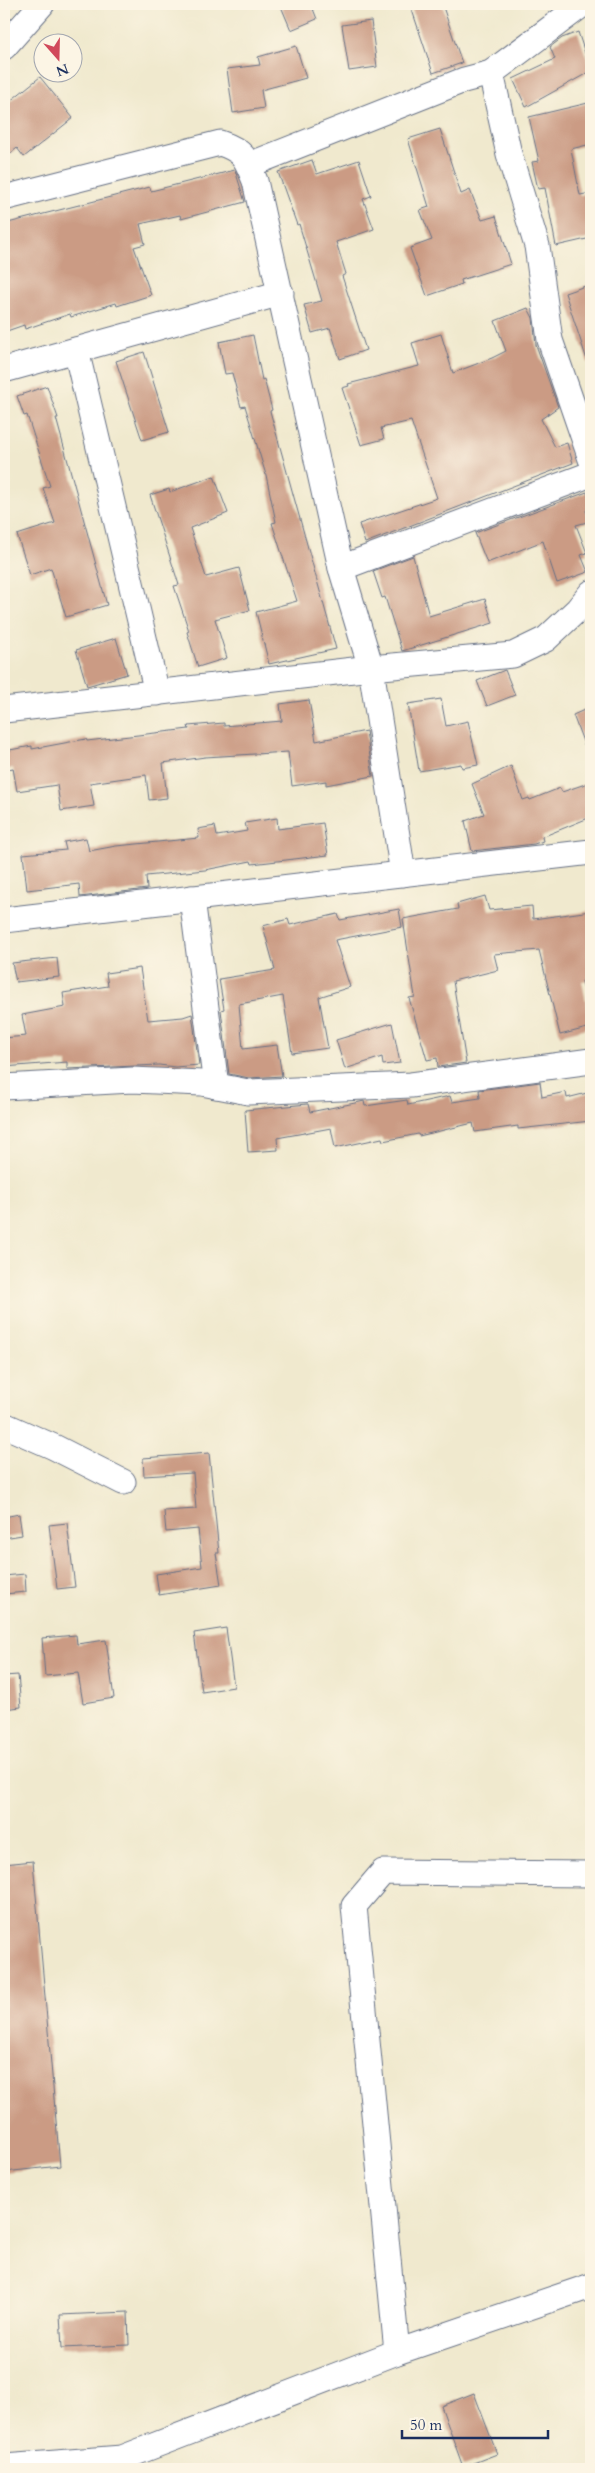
<svg xmlns="http://www.w3.org/2000/svg" width="595" height="2473" viewBox="0 0 595 2473" font-family="Cardo,serif">
<style>
.building{fill:#cb9b84}
.lines{fill:none;stroke-linecap:round;stroke-linejoin:round}
.minor-casing{stroke:#667085;stroke-width:27}
.minor{stroke:#fff;stroke-width:25}
</style>
<rect width="100%" height="100%" fill="#fcf5e5"/>
<filter id="ink" filterUnits="userSpaceOnUse"><feTurbulence type="fractalNoise" baseFrequency=".02" numOctaves="2"/><feDisplacementMap in="SourceGraphic" scale="10" xChannelSelector="R" yChannelSelector="G"/><feConvolveMatrix kernelMatrix="1 2 1 2 8 2 1 2 1" color-interpolation-filters="sRGB"/></filter>
<filter id="wash" filterUnits="userSpaceOnUse"><feTurbulence type="fractalNoise" baseFrequency=".0096" numOctaves="4" result="noise"/><feDisplacementMap in="SourceGraphic" scale="20" xChannelSelector="R" yChannelSelector="G"/><feGaussianBlur stdDeviation="1.12" result="paint"/><feColorMatrix in="noise" values="0 0 0 0 0 0 0 0 0 0 0 0 0 0 0 0 0 1.4 0 .05"/><feComposite in="paint" operator="in"/></filter>
<g filter="url(#wash)">
<rect width="100%" height="100%" fill="#f0e9ce"/>
<g id="blocks">
<g class="building">
<polygon points="280,4 311,4 317,19 291,30"/>
<polygon points="410,4 442,4 462,63 433,73"/>
<polygon points="371,21 377,67 349,71 342,25"/>
<polygon points="578,32 591,71 526,107 513,79 555,59 550,47 562,38"/>
<polygon points="296,46 306,78 261,90 264,108 233,113 227,69 260,65 258,57"/>
<polygon points="40,77 73,118 24,157 17,148 4,159 4,106"/>
<polygon points="588,103 591,118 591,144 571,149 580,195 591,193 591,238 556,246 545,188 538,189 532,162 539,161 529,117"/>
<polygon points="440,129 461,194 470,190 482,220 496,216 511,264 461,280 462,284 427,296 410,248 432,240 420,210 429,207 408,139"/>
<polygon points="312,160 317,174 359,160 371,196 363,199 374,229 336,242 346,274 342,276 366,350 340,359 330,328 312,333 304,305 322,301 299,224 297,225 278,172"/>
<polygon points="235,170 245,202 181,219 180,215 140,224 145,244 134,247 151,295 117,306 116,303 71,317 70,314 25,329 24,325 4,332 4,224 150,187 151,191"/>
<polygon points="591,284 591,363 588,363 565,293"/>
<polygon points="528,308 533,318 536,345 558,407 541,419 555,447 567,443 573,463 365,543 359,524 437,498 411,421 381,428 384,439 361,445 342,388 349,386 348,384 419,366 412,343 441,334 453,373 492,358 506,351 495,321"/>
<polygon points="253,335 262,380 264,379 272,410 270,411 336,649 269,664 256,612 297,601 272,523 276,522 266,475 245,406 241,407 232,373 225,374 219,342"/>
<polygon points="144,352 169,432 142,440 116,361"/>
<polygon points="47,386 58,418 56,418 107,605 66,617 51,568 30,575 17,535 55,523 43,488 50,486 27,415 24,416 17,396"/>
<polygon points="214,476 228,513 190,528 206,577 239,568 250,610 215,619 227,658 198,667 187,632 189,631 174,586 179,585 150,495 169,489 170,492"/>
<polygon points="587,492 591,503 586,511 591,521 576,525 587,553 581,555 588,572 557,583 543,541 487,563 475,533"/>
<polygon points="413,556 429,616 485,599 493,623 402,651 385,597 382,598 373,571"/>
<polygon points="116,638 127,674 87,686 76,650"/>
<polygon points="505,670 515,695 487,706 477,681"/>
<polygon points="441,699 446,726 468,721 478,765 462,768 461,764 419,771 408,704"/>
<polygon points="309,700 316,741 366,731 373,776 326,785 326,781 292,786 288,752 205,757 163,763 167,798 149,800 146,775 90,783 94,806 61,811 57,785 17,791 13,768 4,770 4,751 32,746 32,749 86,739 87,741 189,729 188,726 224,723 224,726 282,721 280,704"/>
<polygon points="591,707 591,760 590,760 573,715"/>
<polygon points="511,766 523,800 529,798 530,800 560,788 562,792 591,782 591,817 542,837 543,841 534,844 472,851 465,821 484,814 472,784"/>
<polygon points="277,818 278,829 323,823 328,855 252,864 251,861 205,870 146,876 147,889 80,897 79,884 27,890 23,854 66,850 64,842 86,838 89,851 116,846 199,838 198,829 215,826 217,836 247,831 245,823"/>
<polygon points="485,896 489,910 532,906 533,919 591,911 591,980 582,981 591,1027 560,1035 539,950 494,954 498,970 453,981 466,1063 438,1067 437,1058 427,1060 409,998 415,997 403,919 458,909 457,904"/>
<polygon points="399,909 402,927 335,940 350,987 319,997 328,1048 292,1053 283,996 239,1004 243,1049 277,1045 282,1076 249,1078 229,1074 221,1010 224,1009 219,979 275,970 263,926 288,919 290,925 338,914 340,920"/>
<polygon points="57,958 59,977 16,982 12,963"/>
<polygon points="140,968 148,1020 183,1017 192,1014 199,1065 175,1067 159,1065 67,1069 67,1062 4,1067 4,1038 26,1036 22,1015 65,1007 63,993 108,986 106,973"/>
<polygon points="392,1023 400,1063 383,1065 382,1057 345,1069 336,1040"/>
<polygon points="540,1082 542,1097 566,1092 567,1098 591,1092 591,1121 518,1129 518,1126 475,1132 473,1123 419,1136 418,1134 383,1141 382,1138 335,1148 331,1128 277,1138 278,1150 248,1152 245,1110 308,1104 310,1112 360,1102 364,1101 365,1106 407,1100 408,1105 450,1096 452,1102 480,1098 479,1090"/>
<polygon points="209,1453 219,1553 216,1553 221,1585 159,1595 156,1574 202,1567 198,1529 166,1532 164,1511 196,1509 193,1473 144,1476 143,1458"/>
<polygon points="19,1514 22,1535 4,1538 4,1517"/>
<polygon points="67,1523 75,1587 57,1589 49,1525"/>
<polygon points="25,1574 26,1592 4,1594 4,1576"/>
<polygon points="226,1628 234,1687 202,1692 194,1633"/>
<polygon points="76,1635 77,1644 106,1640 114,1698 83,1703 78,1673 45,1676 42,1638"/>
<polygon points="18,1675 21,1707 4,1709 4,1676"/>
<polygon points="33,1861 60,2166 4,2172 4,1864"/>
<polygon points="128,2312 129,2345 62,2348 60,2315"/>
<polygon points="474,2393 497,2454 463,2467 441,2406"/>
</g>
</g>
</g>
<g filter="url(#ink)">
<use href="#blocks" fill-opacity="0" stroke="#667085" stroke-width="1"/>
<g class="lines">
<g class="minor-casing">
<g id="minor">
<polyline points="4,47 42,4"/>
<polyline points="491,73 509,154 537,246 550,340 591,459"/>
<polyline points="249,165 464,80 491,73 583,4"/>
<path d="M4,198L220,143C244,151 246,158 255,181L341,568L371,668L403,874"/>
<polyline points="76,350 157,693"/>
<polyline points="4,370 281,293"/>
<polyline points="341,568 591,474"/>
<polyline points="4,710 371,668 513,655 546,639 578,609 591,593"/>
<polyline points="192,898 216,1086"/>
<polyline points="4,920 591,852"/>
<polyline points="4,1087 132,1080 202,1083 248,1092 411,1085 591,1061"/>
<polyline points="4,1425 54,1447 123,1482"/>
<polyline points="397,2352 354,1906 383,1872 591,1874"/>
<polyline points="4,2467 122,2458 397,2352 591,2286"/>
</g>
</g>
<use href="#minor" class="minor"/>
</g>
</g>
<rect width="595" height="2473" fill="none" stroke="#fcf5e5" stroke-width="20"/>
<g transform="translate(58 58) rotate(160)"><circle r="24" fill="#fcf5e5" stroke="#a2a6af"/>
<path d="M0-4L9 19L0 12L-9 19Z" fill="#d1495b"/>
<text y="-8" font-size="14" font-weight="bold" text-anchor="middle" fill="#1b2f5e">N</text>
</g>
<path d="M402 2430v8h146v-8" fill="none" stroke="#1b2f5e" stroke-width="2.5"/>
<text x="410" y="2430" font-size="15" fill="#1b2f5e" stroke="#fcf5e5" stroke-width="4" paint-order="stroke">50 m</text>
</svg>
